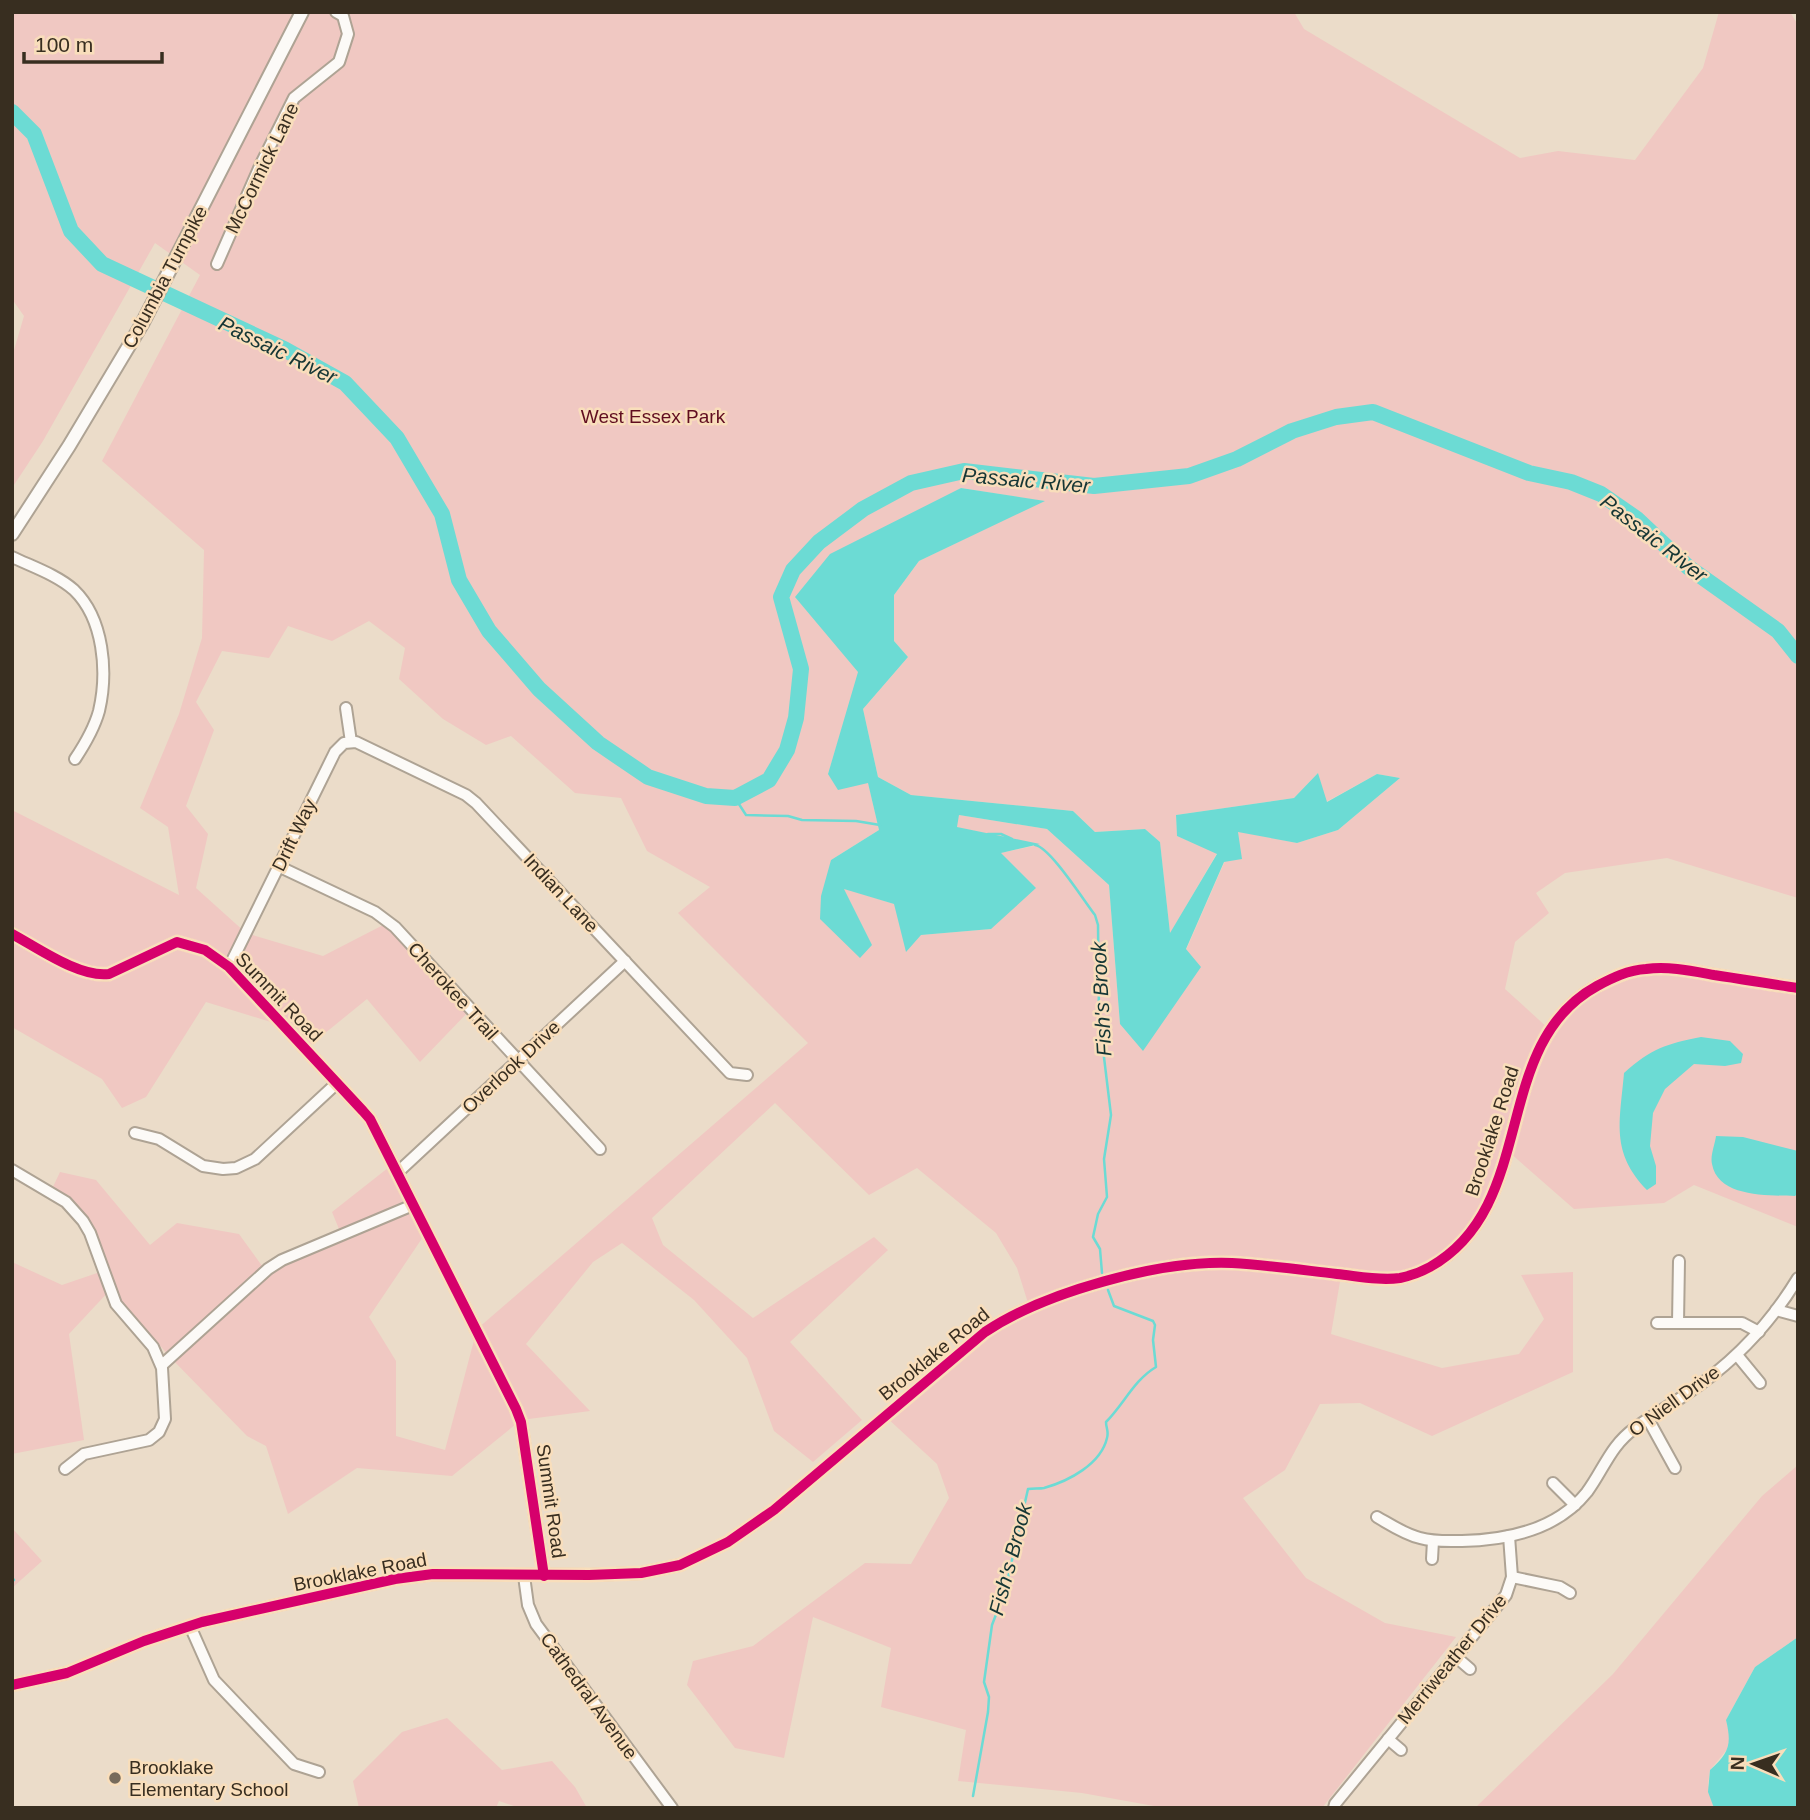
<svg xmlns="http://www.w3.org/2000/svg" width="1810" height="1820" viewBox="0 0 1810 1820" font-family="Helvetica,sans-serif">
<style>
.green{fill:#f0c8c2;fill-rule:evenodd}
.water{fill:#6cdbd4}
.lines{fill:none;stroke-linecap:round;stroke-linejoin:round}
.stream{stroke:#6cdbd4;stroke-width:2.5}
.river{stroke:#6cdbd4;stroke-width:16}
.minor-casing{stroke:#aea394;stroke-width:14}
.major-casing{stroke:#aea394;stroke-width:16}
.minor{stroke:#fcfaf7;stroke-width:10}
.major{stroke:#fcfaf7;stroke-width:12}
.cycleway-casing{stroke:#f9debb;stroke-width:15}
.cycleway{stroke:#d6006c;stroke-width:10}
.poi-dot{fill:#776b5b;stroke:#f9debb;stroke-width:2.5}
.labels{text-anchor:middle;dominant-baseline:central;stroke-width:5;stroke-linejoin:round;paint-order:stroke}
.street-label{font-size:19px;fill:#382e20;stroke:#f9debb}
.park-label{font-size:19px;fill:#600d20;stroke:#f9debb}
.poi-label{font-size:19px;fill:#382e20;stroke:#f9debb;text-anchor:start}
.water-label{font-size:21px;font-style:italic;fill:#153635;stroke:#f9debb}
</style>
<rect width="100%" height="100%" fill="#ebdcc9"/>
<g class="green">
<path d="M12,12H1294L1304,29L1520,158L1558,151L1635,160L1703,68L1719,12H1790L1798,25V898L1667,858L1565,873L1536,893L1549,913L1515,942L1505,989L1549,1029L1605,980L1666,968L1798,995V1227L1694,1185L1664,1203L1574,1209L1509,1152L1479,1220L1436,1261L1405,1275L1342,1270L1331,1334L1442,1368L1519,1354L1544,1319L1521,1275L1573,1272V1372L1432,1436L1360,1403L1320,1404L1285,1470L1243,1498L1306,1578L1385,1623L1456,1637L1322,1808H1165L1082,1793L958,1781L966,1730L881,1707L891,1648L813,1617L784,1758L735,1748L687,1685L693,1661L753,1646L865,1563L911,1564L949,1498L937,1464L886,1417L985,1332L1029,1306L1017,1268L996,1233L917,1168L869,1195L775,1103L652,1218L663,1245L753,1318L874,1237L888,1250L790,1342L862,1420L813,1462L774,1431L747,1358L694,1300L622,1243L593,1262L526,1344L590,1411L521,1420L452,1476L357,1468L288,1514L266,1446L247,1436L169,1356L111,1289L69,1334L84,1440L12,1454V1262L62,1285L103,1271L82,1217L51,1191L60,1172L96,1180L150,1245L177,1223L239,1234L265,1270L341,1234L332,1212L393,1164L427,1231L369,1317L396,1361V1436L445,1450L477,1329L808,1043L678,913L710,887L647,851L621,798L575,793L511,736L486,745L443,719L399,679L405,648L369,621L332,641L288,626L269,658L222,651L196,702L214,730L186,806L208,834L196,888L246,933L323,956L389,922L470,1010L420,1062L367,999L308,1047L290,1028L206,1002L146,1097L122,1108L102,1079L12,1027V810L179,895L168,827L140,808L179,714L202,638L204,550L102,461L200,275L155,243L43,441L12,488V357L24,316L12,299ZM961,488L1043,501L919,561L894,595V641L908,657L863,709L878,777L911,795L1073,811L1095,832L1145,829L1160,842L1170,934L1217,853L1177,836L1176,815L1294,798L1318,773L1326,802L1377,774L1400,778L1338,830L1297,843L1238,831L1186,950L1120,1024L1109,885L1047,829L959,815L956,827L1038,845L1000,853L991,929L921,935L894,904L843,888L831,860L879,830L868,782L828,774L859,672L799,601Z"/>
<polygon points="1798,1465 1798,1637 1755,1667 1726,1720 1730,1738 1729,1747 1710,1770 1708,1784 1714,1808 1475,1808 1613,1674 1762,1496"/>
<polygon points="12,1528 42,1561 12,1588"/>
<polygon points="447,1718 502,1770 552,1761 575,1787 587,1808 520,1808 499,1801 496,1808 359,1808 353,1781 402,1732"/>
</g>
<g class="water">
<polygon points="961,488 1045,501 919,561 894,595 894,641 908,657 863,709 878,777 911,795 1073,811 1095,832 1145,829 1160,842 1170,933 1217,854 1177,836 1176,815 1294,798 1318,773 1327,802 1377,774 1400,778 1338,830 1297,843 1238,832 1242,859 1224,862 1186,949 1201,967 1143,1051 1120,1024 1109,885 1047,829 959,815 957,827 1040,844 1001,853 1036,888 991,929 921,935 906,952 894,904 844,889 872,945 860,958 820,919 821,896 831,860 879,830 868,783 838,790 828,774 858,672 795,597 830,554"/>
<path d="M1701,1037L1730,1041L1743,1054L1741,1063L1725,1066L1694,1064L1665,1089L1653,1113L1650,1146L1656,1166V1184L1647,1190C1610,1152 1620,1121 1624,1073C1652,1048 1666,1044 1701,1037Z"/>
<path d="M1716,1136L1743,1137L1798,1151V1193L1795,1196C1769,1195 1718,1198 1712,1164C1710,1156 1715,1144 1716,1136Z"/>
<path d="M1798,1637V1808H1714L1708,1792L1710,1770C1729,1753 1732,1745 1726,1720L1755,1667Z"/>
</g>
<g class="lines">
<g class="stream">
<polyline points="735,798 746,815 788,816 802,820 856,821 880,825"/>
<polyline points="988,834 1001,834 1012,839"/>
<path d="M1035,845C1050,847 1084,901 1095,915L1098,925L1099,1016L1111,1115L1104,1159L1107,1197L1098,1214L1093,1237L1100,1249L1102,1273"/>
<polyline points="12,1578 14,1580"/>
<path d="M973,1796L988,1712L989,1697L984,1682L992,1625L1005,1591L1028,1489C1033,1488 1039,1489 1044,1488C1069,1481 1101,1464 1107,1438C1109,1431 1106,1428 1106,1422C1124,1404 1134,1380 1156,1367L1153,1340L1155,1325L1153,1321L1114,1306L1108,1290"/>
</g>
<polyline class="river" points="12,112 34,134 71,231 102,264 284,349 345,383 397,438 442,514 459,580 489,631 539,689 598,743 648,777 706,796 735,798 769,780 787,750 796,718 801,669 781,597 793,570 819,542 863,509 911,483 964,471 1094,486 1189,476 1237,459 1292,431 1336,417 1373,412 1529,473 1571,482 1601,494 1637,519 1688,567 1778,631 1798,656"/>
<g class="minor-casing">
<g id="minor">
<polyline points="217,264 260,166 294,98 339,62 348,34 343,16 336,12"/>
<path d="M12,557C33,567 57,575 74,590C104,619 108,672 99,711C94,729 85,744 75,759"/>
<polyline points="346,708 351,742"/>
<polyline points="280,867 375,912 395,927 600,1149"/>
<path d="M12,934C38,948 80,978 109,974L177,942L205,950L229,967L363,1111L370,1119L516,1409L521,1422L544,1576"/>
<polyline points="229,967 335,752 344,743 356,742 466,795 476,803 730,1073 747,1075"/>
<polyline points="135,1133 159,1139 203,1166 223,1169 236,1168 255,1159 337,1083"/>
<polyline points="12,1170 66,1202 83,1221 90,1233 116,1304 153,1347 162,1368 165,1419 159,1432 149,1440 84,1454 65,1469"/>
<polyline points="397,1173 625,961"/>
<polyline points="1776,1310 1798,1316"/>
<polyline points="1657,1323 1742,1323 1759,1332"/>
<polyline points="1678,1323 1679,1261"/>
<polyline points="1737,1355 1760,1383"/>
<polyline points="162,1365 268,1269 282,1260 413,1205"/>
<polyline points="1648,1419 1675,1468"/>
<polyline points="1553,1483 1575,1505"/>
<path d="M1377,1517C1391,1525 1404,1534 1420,1538C1434,1542 1448,1541 1462,1541C1508,1540 1557,1530 1587,1492C1604,1469 1610,1446 1635,1428C1652,1415 1671,1405 1688,1393C1733,1363 1770,1324 1798,1278"/>
<polyline points="1432,1559 1433,1541"/>
<polyline points="524,1576 528,1605 536,1624 672,1808"/>
<polyline points="1512,1577 1560,1587 1570,1593"/>
<polyline points="190,1626 214,1680 294,1764 319,1772"/>
<polyline points="1456,1657 1470,1669"/>
<path d="M12,1685L67,1673L144,1641L202,1622L395,1579L433,1574L589,1575L641,1573L680,1565L728,1542L774,1510L985,1332C1045,1292 1160,1260 1232,1263C1267,1265 1302,1270 1337,1274C1357,1276 1379,1281 1400,1278C1410,1276 1421,1272 1430,1267C1540,1205 1489,1045 1597,986C1612,978 1628,970 1646,969C1669,966 1692,971 1714,975C1742,979 1770,984 1798,988"/>
<polyline points="1388,1739 1401,1750"/>
<polyline points="1334,1808 1335,1804 1506,1595 1512,1577 1509,1536"/>
</g>
</g>
<g class="major-casing">
<polyline id="major" points="12,534 69,446 142,324 302,12"/>
</g>
<use href="#minor" class="minor"/>
<use href="#major" class="major"/>
<g class="cycleway-casing">
<g id="cycleway">
<path d="M12,934C38,948 80,978 109,974L177,942L205,950L229,967L363,1111L370,1119L516,1409L521,1422L544,1576"/>
<path d="M12,1685L67,1673L144,1641L202,1622L395,1579L433,1574L589,1575L641,1573L680,1565L728,1542L774,1510L985,1332C1045,1292 1160,1260 1232,1263C1267,1265 1302,1270 1337,1274C1357,1276 1379,1281 1400,1278C1410,1276 1421,1272 1430,1267C1540,1205 1489,1045 1597,986C1612,978 1628,970 1646,969C1669,966 1692,971 1714,975C1742,979 1770,984 1798,988"/>
</g>
</g>
<use href="#cycleway" class="cycleway"/>
</g>
<circle class="poi-dot" cx="115" cy="1778" r="7"/>
<g class="labels">
<g class="street-label">
<text transform="translate(262 168) rotate(-64)">McCormick Lane</text>
<text transform="translate(165 277) rotate(-62)">Columbia Turnpike</text>
<text transform="translate(294 835) rotate(-64)">Drift Way</text>
<text transform="translate(561 893) rotate(47)">Indian Lane</text>
<text transform="translate(453 991) rotate(48)">Cherokee Trail</text>
<text transform="translate(279 997) rotate(46)">Summit Road</text>
<text transform="translate(511 1067) rotate(-43)">Overlook Drive</text>
<text transform="translate(1492 1131) rotate(-72)">Brooklake Road</text>
<text transform="translate(934 1354) rotate(-39)">Brooklake Road</text>
<text transform="translate(1674 1401) rotate(-36)">O Niell Drive</text>
<text transform="translate(551 1501) rotate(82)">Summit Road</text>
<text transform="translate(360 1572) rotate(-11)">Brooklake Road</text>
<text transform="translate(1452 1659) rotate(-51)">Merriweather Drive</text>
<text transform="translate(589 1696) rotate(54)">Cathedral Avenue</text>
</g>
<g class="park-label">
<text x="653" y="416">West Essex Park</text>
</g>
<g class="poi-label">
<text x="129" y="1767">Brooklake<tspan x="129" dy="22">Elementary School</tspan></text>
</g>
<g class="water-label">
<text transform="translate(278 350) rotate(26)">Passaic River</text>
<text transform="translate(1026 480) rotate(5)">Passaic River</text>
<text transform="translate(1654 538) rotate(38)">Passaic River</text>
<text transform="translate(1101 999) rotate(-93)">Fish's Brook</text>
<text transform="translate(1010 1559) rotate(-75)">Fish's Brook</text>
</g>
</g>
<rect width="1810" height="1820" fill="none" stroke="#382e20" stroke-width="28"/>
<g transform="translate(1754 1764) rotate(272)" stroke="#f9debb" stroke-width="5" paint-order="stroke">
<path d="M0-5L12 26L0 18L-12 26Z" fill="#382e20"/>
<text y="-10" font-size="19" font-weight="bold" text-anchor="middle" fill="#382e20">N</text>
</g>
<path d="M24 52v10h138v-10" fill="none" stroke="#382e20" stroke-width="3.5"/>
<text x="35" y="52" font-size="21" fill="#382e20" stroke="#f9debb" stroke-width="5" paint-order="stroke">100 m</text>
</svg>
